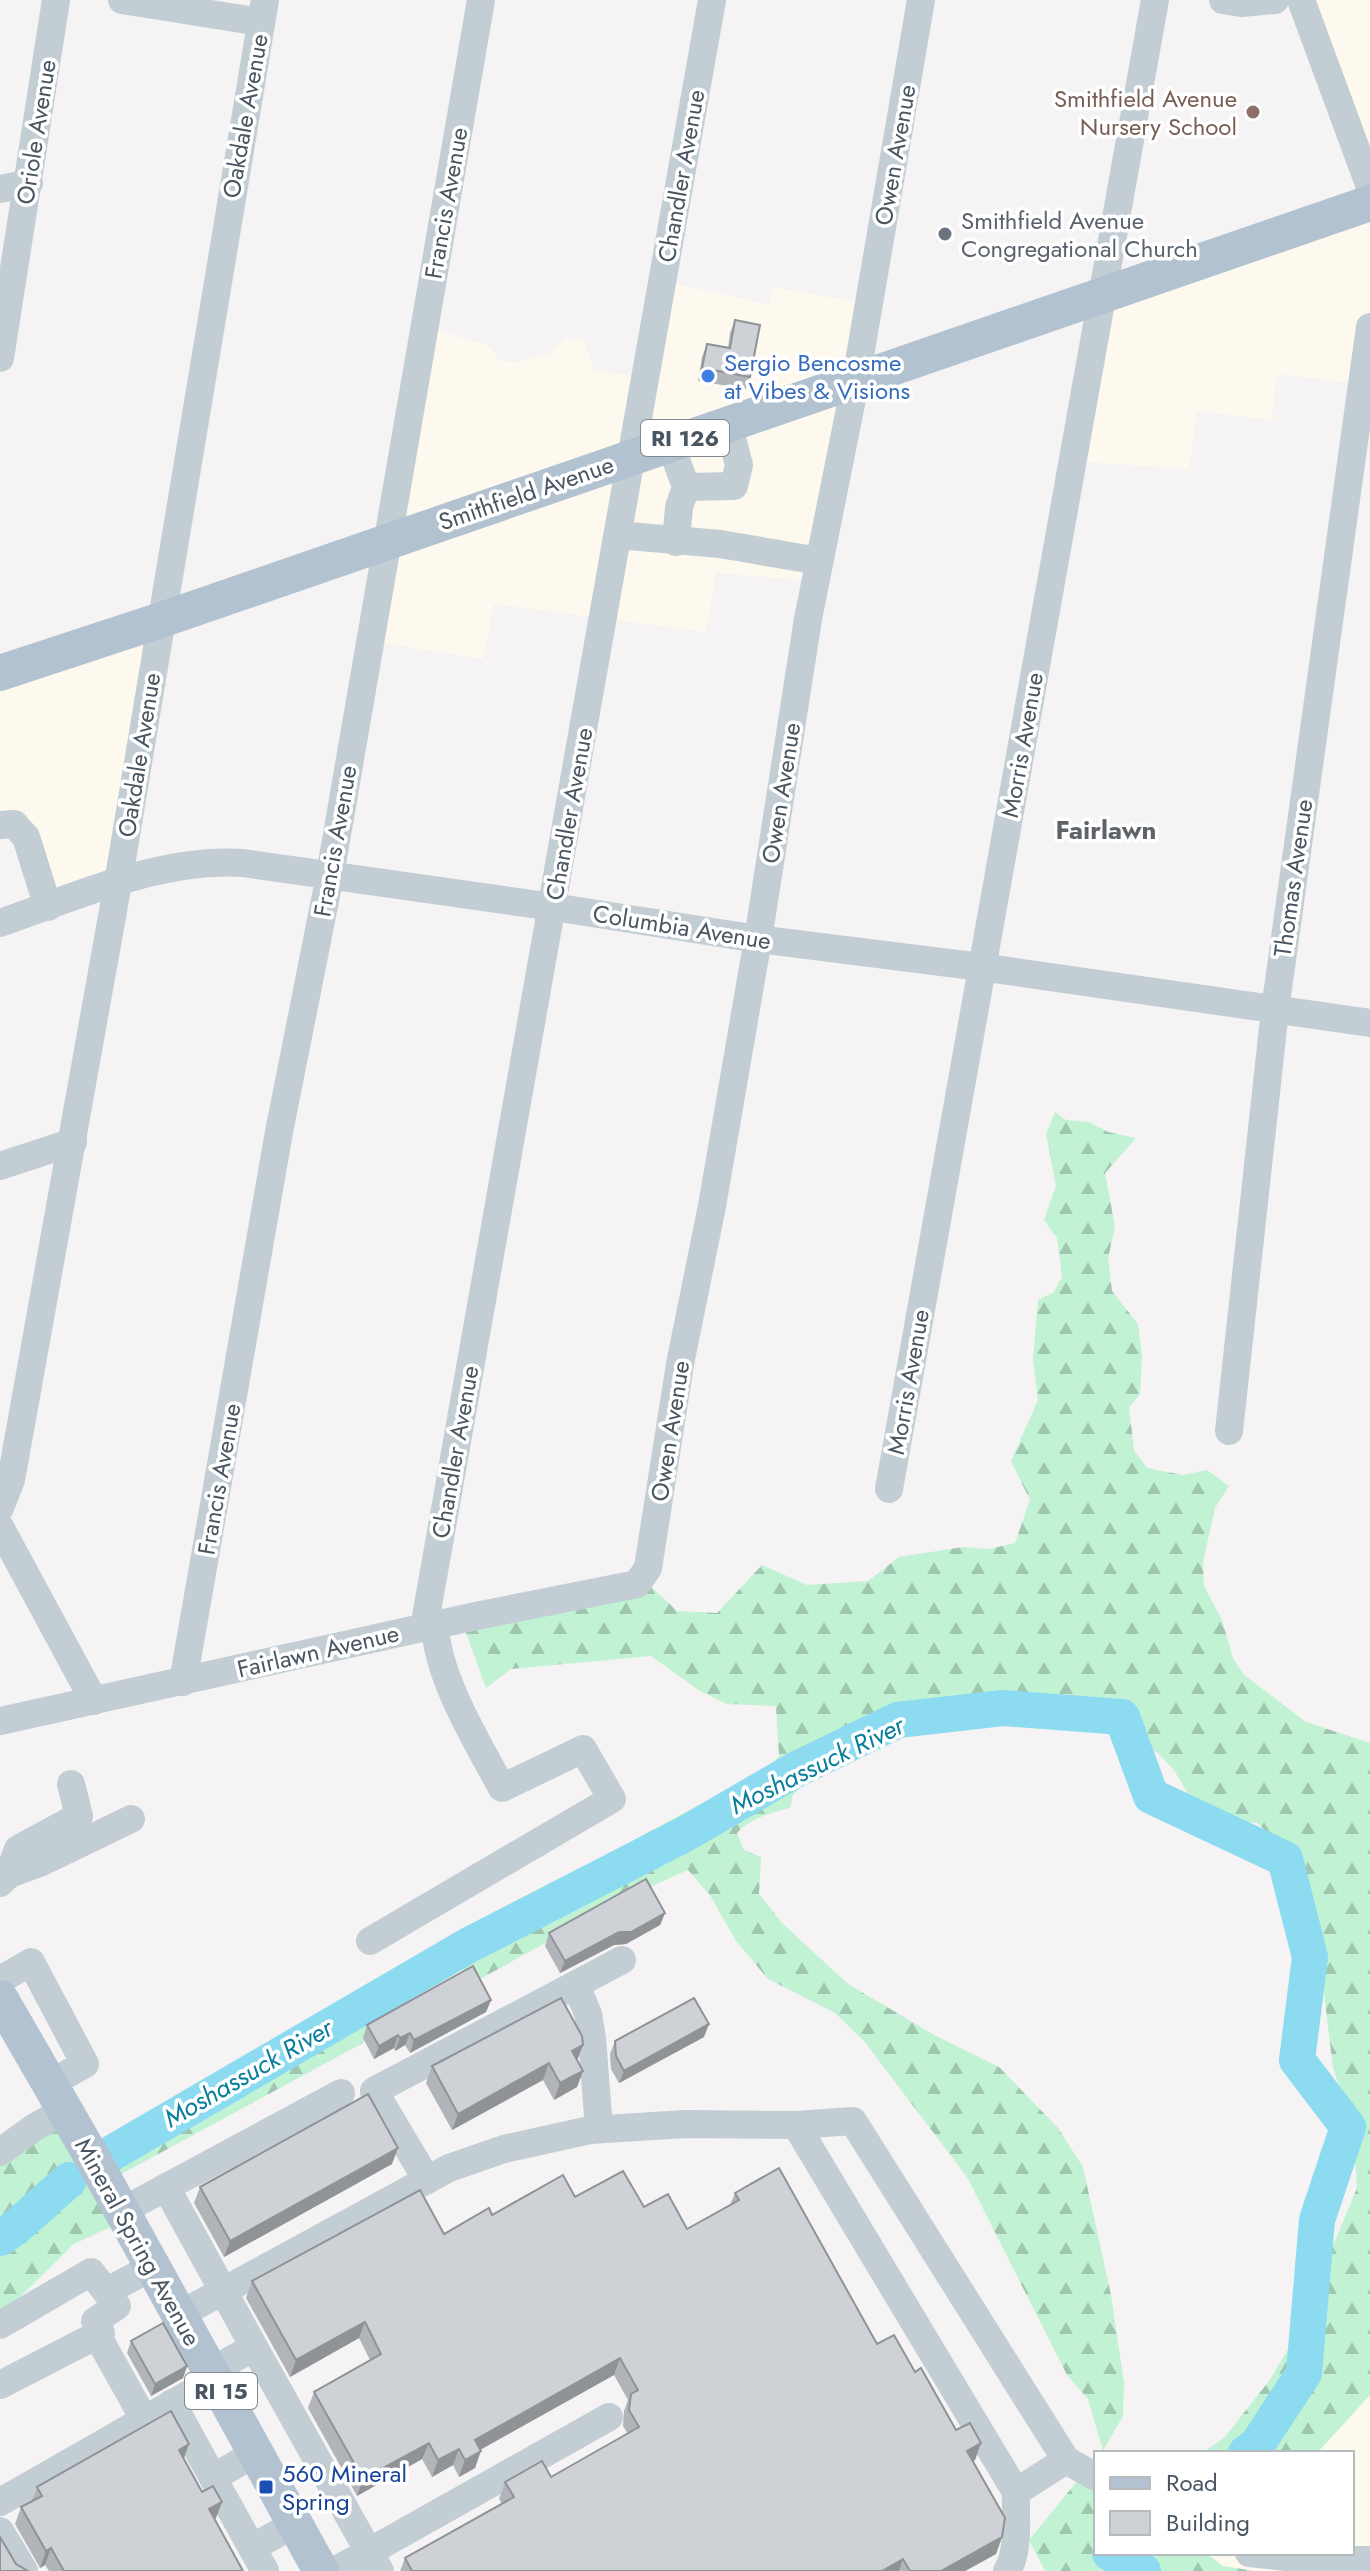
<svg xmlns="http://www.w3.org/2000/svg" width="1370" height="2571" viewBox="0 0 1370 2571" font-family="Jost,sans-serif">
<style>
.commercial{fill:#fdf9ee}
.forest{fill:url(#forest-firs)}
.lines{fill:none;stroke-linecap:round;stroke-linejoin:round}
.river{stroke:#8ddbf0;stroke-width:36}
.minor{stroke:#c3cdd4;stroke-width:28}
.major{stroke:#b2c2d1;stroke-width:36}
.wall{fill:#b1b5b9}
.shaded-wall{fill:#909396}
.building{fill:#ced2d7;stroke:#909396;stroke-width:2}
.education-dot{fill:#8d6e63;stroke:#fff;stroke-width:3}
.worship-dot{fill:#6b7280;stroke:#fff;stroke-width:3}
.shop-dot{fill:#3f7fe0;stroke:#fff;stroke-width:3}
.transit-dot{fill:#1a4fb4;stroke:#fff;stroke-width:3}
.labels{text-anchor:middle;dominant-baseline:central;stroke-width:7;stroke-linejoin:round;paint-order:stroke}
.shield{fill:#fff;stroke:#808990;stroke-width:2}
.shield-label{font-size:22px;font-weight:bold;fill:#495661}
.education-label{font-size:24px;fill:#785e54;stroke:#fff;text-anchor:end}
.street-label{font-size:24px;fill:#495661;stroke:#fff}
.worship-label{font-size:24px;fill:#5b616d;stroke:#fff;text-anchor:start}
.shop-label{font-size:24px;fill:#366cbe;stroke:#fff;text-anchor:start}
.transit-label{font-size:24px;fill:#164399;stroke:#fff;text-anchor:start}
.neighbourhood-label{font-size:26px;font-weight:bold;fill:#5e6368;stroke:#fff}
.water-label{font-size:26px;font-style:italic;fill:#087e9d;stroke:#fff}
</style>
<defs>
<pattern id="forest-firs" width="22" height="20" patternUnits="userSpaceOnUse" patternTransform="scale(2)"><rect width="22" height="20" fill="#c1f2d4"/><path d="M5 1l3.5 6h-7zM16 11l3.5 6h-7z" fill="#9fc7af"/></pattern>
</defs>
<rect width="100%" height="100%" fill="#f5f3f3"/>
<g class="commercial">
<polygon points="1289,0 1370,0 1370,199 1288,5"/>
<polygon points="1370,200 1370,352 1362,384 1277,374 1271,420 1197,411 1189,469 1068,461 1097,299"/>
<polygon points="664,281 769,305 773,287 856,302 812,581 716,573 706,632 494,604 483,659 369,641 428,328 487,345 500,361 518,362 550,354 564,339 584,339 594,371 642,377"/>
<polygon points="152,624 117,871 60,904 25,810 0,817 0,675"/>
<polygon points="1370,2395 1370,2571 1255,2571 1223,2566 1206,2553 1352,2553 1352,2453 1317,2453"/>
</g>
<g class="forest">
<path d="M1055,1112L1066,1120L1089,1122L1108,1132L1136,1138L1105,1173L1115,1227L1108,1258L1112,1291L1138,1324L1142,1355L1140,1394L1129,1407L1134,1450L1147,1468L1183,1475L1207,1470L1229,1486L1215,1508L1203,1562L1204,1586L1222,1620L1233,1658L1243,1674L1306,1722L1370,1743V2395L1317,2453H1202L1224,2438L1269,2381L1295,2338L1357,2188L1353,2127L1333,2068L1323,1985L1304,1864L1257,1823L1202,1818L1174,1770L1159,1754L1114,1725L1043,1714L863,1744L818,1769L793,1795L790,1808C771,1813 751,1818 737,1833L744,1850L761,1857L759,1894L782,1923L848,1984L936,2036L999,2067L1058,2128L1083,2167L1111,2295L1124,2383L1123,2416L1103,2451L1088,2399L1067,2375L967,2177L864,2041L835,2013L768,1979L736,1941L710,1895L688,1870L634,1894L480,1979L452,1963L381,1999L363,2043L103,2184L119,2223L74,2244L12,2305L0,2311V2146L51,2114L94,2170L221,2094L222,2081L233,2062L431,1950L769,1767L779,1756L776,1706L727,1704L700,1691L651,1656L511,1669L486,1688L462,1622L641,1577L677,1611L717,1613L762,1565L807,1585L868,1581L899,1557L963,1547L989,1549L1015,1543L1030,1500L1011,1461L1038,1400L1033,1360L1038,1300L1054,1292L1062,1277L1057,1238L1044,1220L1056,1186L1046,1134Z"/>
<polygon points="1096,2458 1096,2553 1206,2553 1223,2566 1255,2571 1045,2571 1029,2540"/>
</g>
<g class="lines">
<g class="river">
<polyline points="112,2153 469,1945 685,1834 797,1769 898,1720 1003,1708 1122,1717 1151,1796 1285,1859 1310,1957 1297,2060 1348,2127 1317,2220 1304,2373 1257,2445 1246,2453"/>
<polyline points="0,2238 15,2228 69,2180"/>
<polyline points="1110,2553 1143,2571"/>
</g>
<g class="minor">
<polyline points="122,0 261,22"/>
<polyline points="1223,0 1241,3 1275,0"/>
<polyline points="1301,0 1370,187"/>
<polyline points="0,189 29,183"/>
<polyline points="0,358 56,0"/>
<polyline points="670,443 686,487 679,507 676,542"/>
<polyline points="686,487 734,486 739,465 728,423"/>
<polyline points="618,535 720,544 819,561"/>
<polyline points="0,825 14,824 26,837 48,907"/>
<path d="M0,923C77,896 160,858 243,863L553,907L758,939L981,967L1370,1023"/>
<polyline points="0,1166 73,1142"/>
<polyline points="1229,1431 1275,1010 1370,327"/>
<polyline points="889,1489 1155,0"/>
<polyline points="0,1508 11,1480 118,883 265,0"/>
<polyline points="0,1527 94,1701"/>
<polyline points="424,1628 712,0"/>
<polyline points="183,1682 279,1132 330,875 481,0"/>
<polyline points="0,1721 476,1616 637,1584 648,1568 680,1364 712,1206 758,939 808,619 856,379 921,0"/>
<polyline points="9,1874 42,1862 131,1819"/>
<polyline points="0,1883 9,1874 18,1849 79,1816 71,1784"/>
<path d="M370,1941L612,1799L583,1749L502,1788C477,1742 437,1677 435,1625"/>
<polyline points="0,1980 31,1962 85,2064 49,2084"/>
<polyline points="576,1985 588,2014 592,2038 599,2129"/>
<polyline points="796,2125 1016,2492"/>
<polyline points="0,2152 35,2127 65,2110"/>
<polyline points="427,2180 374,2091 622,1960"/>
<polyline points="166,2187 254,2347 210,2372"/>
<polyline points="122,2211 341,2093"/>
<polyline points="107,2291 152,2267"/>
<path d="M179,2315L449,2168L504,2149L590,2130L685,2124L796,2125L853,2121L1066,2460L1016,2492C1015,2516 1020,2550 1007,2571"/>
<polyline points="0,2325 91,2272 117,2306 95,2321 101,2333 0,2385"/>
<polyline points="97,2335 144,2419"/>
<polyline points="254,2347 369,2552 334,2571"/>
<polyline points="172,2403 213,2478 255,2453"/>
<polyline points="1066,2460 1096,2477"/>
<polyline points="213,2478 252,2548 294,2524"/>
<polyline points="0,2502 214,2380"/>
<polyline points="0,2531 24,2571"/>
<polyline points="252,2548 265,2571"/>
<polyline points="1249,2553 1313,2560 1370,2560"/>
<polyline points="380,2571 369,2552 609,2417"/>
</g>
<g class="major">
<polyline points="0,673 161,620 1370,203"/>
<polyline points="0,1998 93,2159 321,2571"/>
</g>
</g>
<g class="wall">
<polygon points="735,320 750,377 746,389 698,381 702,357 707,344 728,348 730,333"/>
<polygon points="665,1913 660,1925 626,1944 614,1945 560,1973 545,1946 549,1933"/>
<polygon points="491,2000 486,2012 410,2053 405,2045 395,2051 394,2048 374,2059 363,2038 367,2025"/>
<polygon points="704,2037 619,2083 611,2069 610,2054 615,2041"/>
<polygon points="577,2060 583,2071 577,2087 554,2100 543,2080 452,2130 426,2083 432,2066"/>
<polygon points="392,2164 224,2257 194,2203 200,2187"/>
<polygon points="735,2193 877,2344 915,2372 956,2430 981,2443 975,2460 973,2461 1002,2537 996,2554 965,2571 400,2571 405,2558 502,2504 499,2499 505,2482 551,2477 628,2434 623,2426 624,2411 628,2400 614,2375 480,2450 475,2468 459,2477 453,2465 432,2477 422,2459 357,2496 308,2408 314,2392 370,2360 359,2338 290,2377 246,2298 252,2281 444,2234 492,2215 575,2197 644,2207 687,2229 730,2205"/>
<polygon points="131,2341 187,2366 183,2378 151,2396 127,2353"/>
<polygon points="184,2460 202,2492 222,2502 215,2519 243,2571 49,2571 45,2565 40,2568 15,2524 21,2507 32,2501 37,2487"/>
</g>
<g class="shaded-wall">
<polygon points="665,1913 660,1925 626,1944 614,1945 560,1973 565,1961 619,1932"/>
<polygon points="491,2000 486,2012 410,2053 414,2040"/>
<polygon points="709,2024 704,2037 619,2083 624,2071"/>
<polygon points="410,2033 405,2045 395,2051 400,2038"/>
<polygon points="398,2035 394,2048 374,2059 379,2046"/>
<polygon points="583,2045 577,2061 572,2051"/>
<polygon points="549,2063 543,2080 452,2130 458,2114"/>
<polygon points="583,2071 577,2087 554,2100 560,2083"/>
<polygon points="398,2148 392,2164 224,2257 230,2241"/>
<polygon points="365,2322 359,2338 290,2377 296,2360"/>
<polygon points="620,2358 614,2375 469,2456 475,2440"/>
<polygon points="187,2366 183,2378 151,2396 155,2384"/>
<polygon points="429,2443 422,2459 357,2496 363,2479"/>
<polygon points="981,2443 975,2460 961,2467 967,2451"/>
<polygon points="189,2444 183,2461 179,2450"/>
<polygon points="459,2449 453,2465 432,2477 438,2460"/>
<polygon points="481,2451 475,2468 459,2477 465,2460"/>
<polygon points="222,2502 216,2518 203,2526 209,2509"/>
<polygon points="1002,2537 996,2554 965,2571 941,2571"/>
<polygon points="51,2548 45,2565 40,2568 46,2551"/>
<polygon points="903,2559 899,2571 882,2571"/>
</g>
<g class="building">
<polygon points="735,320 760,325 750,377 702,368 707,344 730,348"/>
<polygon points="646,1879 665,1913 631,1932 619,1932 565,1961 549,1933"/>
<polygon points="473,1966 491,2000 414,2040 410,2033 400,2038 398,2035 379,2046 367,2025"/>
<polygon points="561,1998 582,2036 583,2045 572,2051 583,2071 560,2083 549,2063 458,2114 432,2066"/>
<polygon points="694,1998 709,2024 624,2071 616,2056 615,2041"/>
<polygon points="368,2094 398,2148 230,2241 200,2187"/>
<polygon points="779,2168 877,2344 894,2335 915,2372 921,2368 956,2430 970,2423 981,2443 967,2451 1005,2518 1002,2537 941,2571 910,2571 903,2559 882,2571 412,2571 405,2558 514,2497 505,2482 542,2461 551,2477 639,2427 629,2410 631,2394 638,2390 620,2358 475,2440 481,2451 465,2460 459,2449 438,2460 429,2443 363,2479 314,2392 381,2354 365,2322 296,2360 252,2281 420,2190 444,2234 489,2208 492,2215 563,2175 575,2197 623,2171 644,2207 668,2194 687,2229 739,2200 735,2193"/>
<polygon points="163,2323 187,2366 155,2384 131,2341"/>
<polygon points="171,2411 189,2444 179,2450 202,2492 213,2486 222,2502 209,2509 243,2571 64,2571 51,2548 46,2551 21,2507 42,2496 37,2487"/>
<polygon points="0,2537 16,2564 28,2571 0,2571"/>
</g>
<circle class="education-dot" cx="1253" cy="112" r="8"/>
<circle class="worship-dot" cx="945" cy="234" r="8"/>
<circle class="shop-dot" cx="708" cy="376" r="8"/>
<rect class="transit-dot" x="258" y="2479" width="16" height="16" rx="4"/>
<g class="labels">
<g class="shield">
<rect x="641" y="420" width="88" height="36" rx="6"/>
<rect x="185" y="2373" width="72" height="36" rx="6"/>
</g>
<g class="shield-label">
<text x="685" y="438">RI 126</text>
<text x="221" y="2391">RI 15</text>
</g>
<g class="education-label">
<text x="1237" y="98">Smithfield Avenue<tspan x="1237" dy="28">Nursery School</tspan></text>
</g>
<g class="street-label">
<text transform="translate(245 116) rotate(-80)">Oakdale Avenue</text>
<text transform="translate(36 132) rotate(-81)">Oriole Avenue</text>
<text transform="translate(895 155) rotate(-80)">Owen Avenue</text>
<text transform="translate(681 176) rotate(-80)">Chandler Avenue</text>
<text transform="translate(446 203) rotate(-80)">Francis Avenue</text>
<text transform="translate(526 493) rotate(-19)">Smithfield Avenue</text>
<text transform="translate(1022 745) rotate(-80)">Morris Avenue</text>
<text transform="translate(139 755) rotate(-81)">Oakdale Avenue</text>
<text transform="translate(781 793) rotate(-81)">Owen Avenue</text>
<text transform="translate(569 814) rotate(-80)">Chandler Avenue</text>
<text transform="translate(335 841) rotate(-80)">Francis Avenue</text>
<text transform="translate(1293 878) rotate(-82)">Thomas Avenue</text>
<text transform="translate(682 927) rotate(9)">Columbia Avenue</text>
<text transform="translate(908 1382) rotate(-80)">Morris Avenue</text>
<text transform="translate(670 1431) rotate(-81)">Owen Avenue</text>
<text transform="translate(455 1452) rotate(-80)">Chandler Avenue</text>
<text transform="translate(219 1479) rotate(-80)">Francis Avenue</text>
<text transform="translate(318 1651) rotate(-13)">Fairlawn Avenue</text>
<text transform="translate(138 2242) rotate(61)">Mineral Spring Avenue</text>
</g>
<g class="worship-label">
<text x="961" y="220">Smithfield Avenue<tspan x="961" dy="28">Congregational Church</tspan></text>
</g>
<g class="shop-label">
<text x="724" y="362">Sergio Bencosme<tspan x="724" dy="28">at Vibes &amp; Visions</tspan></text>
</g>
<g class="transit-label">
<text x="282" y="2473">560 Mineral<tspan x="282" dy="28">Spring</tspan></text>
</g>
<g class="neighbourhood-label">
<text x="1106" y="830">Fairlawn</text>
</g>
<g class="water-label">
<text transform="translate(817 1765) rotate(-26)">Moshassuck River</text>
<text transform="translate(248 2073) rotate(-30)">Moshassuck River</text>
</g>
</g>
<rect x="1094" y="2451" width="260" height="104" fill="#ffffff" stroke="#b6bbc0" stroke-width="2"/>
<rect x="1110" y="2477" width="40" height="12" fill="#b2c2d1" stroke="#b6bbc0" stroke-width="2"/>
<text x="1166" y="2491" font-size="24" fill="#495661">Road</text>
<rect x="1110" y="2511" width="40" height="24" fill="#ced2d7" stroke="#b6bbc0" stroke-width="2"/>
<text x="1166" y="2531" font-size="24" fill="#495661">Building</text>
</svg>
